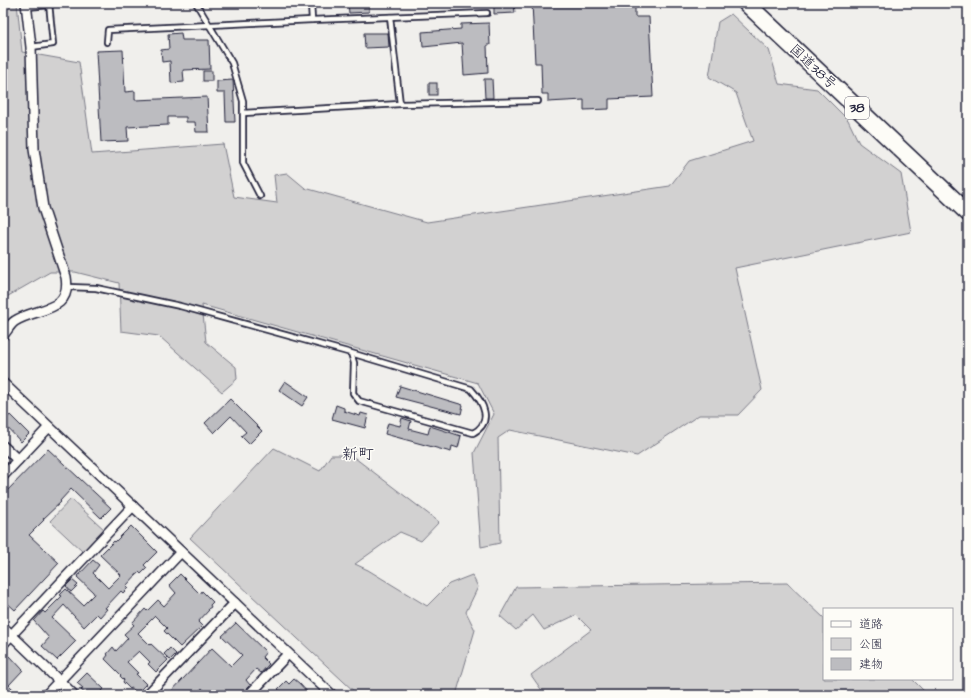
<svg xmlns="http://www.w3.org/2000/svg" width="971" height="698" viewBox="0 0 971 698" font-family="'Architects Daughter','Klee One',sans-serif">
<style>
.green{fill:#d2d1d1;stroke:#7a7a86}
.building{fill:#bcbcc0;stroke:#22223b}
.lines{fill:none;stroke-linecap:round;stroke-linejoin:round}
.lane-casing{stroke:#22223b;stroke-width:8}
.street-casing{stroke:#22223b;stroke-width:12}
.highway-casing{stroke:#22223b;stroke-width:19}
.lane{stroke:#fdfcf7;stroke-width:4.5}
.street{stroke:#fdfcf7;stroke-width:9}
.highway{stroke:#fdfcf7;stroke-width:16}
.labels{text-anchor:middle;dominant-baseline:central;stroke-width:3;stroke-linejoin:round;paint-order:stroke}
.shield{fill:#fdfcf7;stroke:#646373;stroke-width:1}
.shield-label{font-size:13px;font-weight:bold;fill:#22223b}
.street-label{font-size:14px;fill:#22223b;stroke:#fdfcf7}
.quarter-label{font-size:16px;fill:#22223b;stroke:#fdfcf7}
</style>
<rect width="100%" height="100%" fill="#f0efec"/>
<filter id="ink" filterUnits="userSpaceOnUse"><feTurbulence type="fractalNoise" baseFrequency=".025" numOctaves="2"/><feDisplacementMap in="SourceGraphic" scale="8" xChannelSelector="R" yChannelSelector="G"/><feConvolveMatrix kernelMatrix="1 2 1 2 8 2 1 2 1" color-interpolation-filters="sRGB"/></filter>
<g filter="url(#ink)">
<g class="green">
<polygon points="3,3 17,3 22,52 79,62 92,154 223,144 234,197 277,203 274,175 287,173 305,188 427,222 670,186 689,161 753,141 736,93 709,77 718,22 731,14 769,50 779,84 817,89 848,120 859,143 901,174 911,232 735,268 762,390 738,415 699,415 637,456 510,430 498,438 500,543 481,547 474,453 494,414 478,383 202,305 206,342 236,367 237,379 222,392 159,336 121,331 119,283 75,272 50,272 3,299"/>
<polygon points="274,448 320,471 331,455 351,455 439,522 421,541 400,532 355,564 368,570 427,606 449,584 472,575 478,587 466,612 475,630 456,695 358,695 190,538"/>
<polygon points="71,499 105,530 84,553 50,521"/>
<polygon points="787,583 824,618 824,679 912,679 928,695 545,695 531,675 591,630 576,615 544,630 533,615 516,630 500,616 516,587"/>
</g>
<g class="building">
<polygon points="348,3 369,3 369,12 349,13"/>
<polygon points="494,3 514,3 515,13 494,14"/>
<polygon points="532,3 635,3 635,17 649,17 653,97 609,99 609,109 584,110 584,100 548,102 548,94 542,94 541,63 535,63"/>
<polygon points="489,23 490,45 487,45 488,73 464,75 462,43 423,47 422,32 461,29 461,24"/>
<polygon points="181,33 182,40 209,40 210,69 183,70 184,82 171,83 170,61 162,62 161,50 169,49 168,34"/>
<polygon points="364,33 388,33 389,47 365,48"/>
<polygon points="123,50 125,92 135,91 135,100 207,97 209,132 196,132 195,122 186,122 186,117 168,117 168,125 127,127 128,141 101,142 96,51"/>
<rect x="203" y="71" width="9" height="10"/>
<polygon points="484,79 492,79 493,98 485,98"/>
<polygon points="233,80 235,122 226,122 225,93 217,93 217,81"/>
<rect x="429" y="83" width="8" height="12"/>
<polygon points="285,381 308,397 302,406 279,390"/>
<polygon points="400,386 463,405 461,414 396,397"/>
<polygon points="230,399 262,431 249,444 241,436 246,432 231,416 214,433 205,423"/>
<polygon points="336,405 344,408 344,411 360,416 361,413 368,415 365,428 332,419"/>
<polygon points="3,412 8,417 10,415 29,434 21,442 3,423"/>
<polygon points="402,418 411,421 409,429 428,434 430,426 461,436 458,448 452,446 451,452 385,434 388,423 400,426"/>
<polygon points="48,449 111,508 101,518 71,489 60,501 61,502 43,519 44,520 29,535 59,563 15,610 3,599 3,495"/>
<polygon points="131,526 157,552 144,565 147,568 141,574 139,572 126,586 128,588 123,593 121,591 105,608 107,609 100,617 97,614 84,627 64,605 52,618 76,641 57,660 42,646 49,638 34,621 43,611 45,613 62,596 60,595 66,589 83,605 94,594 93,592 77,577 93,560 99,565 93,573 108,588 121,575 100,555 114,541 115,542"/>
<polygon points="180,574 200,594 202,591 213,602 210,605 211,607 208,609 209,610 198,622 202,626 180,647 164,631 167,628 155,616 138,633 150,645 151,644 168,660 156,672 148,664 150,662 139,651 127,662 138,673 136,674 146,684 137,693 132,688 130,689 123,682 124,680 120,676 121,675 105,659 108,655 107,654 113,647 116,651 128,638 124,634 134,625 132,623 145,609 147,611 158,600 164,606 176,593 169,585"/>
<polygon points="72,580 78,585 71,592 66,586"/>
<polygon points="236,623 266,652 262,657 269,664 261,673 256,669 246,680 250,685 244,691 241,695 209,695 202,688 195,695 168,695 212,648 231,666 242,655 222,636"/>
<polygon points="170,648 176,654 170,660 164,654"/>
<polygon points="10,656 23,670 9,685 14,690 9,695 6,695 3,692 3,673 7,669 3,665 3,663"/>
<polygon points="87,673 104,689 98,695 87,695 81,690 83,688 77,683"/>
<polygon points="294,679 299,683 310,695 284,695 278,689 286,681 289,684"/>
</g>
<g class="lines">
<g class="lane-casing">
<g id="lane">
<polyline points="196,3 232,63 243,101 243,163 260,196"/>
<polyline points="311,3 312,20"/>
<polyline points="27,7 50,5"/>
<polyline points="390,17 400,104"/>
<polyline points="107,42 108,30 312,20 487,13"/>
<polyline points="31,47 53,44 49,3"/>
<polyline points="243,113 400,104 538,101"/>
<path d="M68,287L96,288L180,306L351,353L471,389C483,402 494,422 473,433L359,401L353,393L354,363L351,353"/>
</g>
</g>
<g class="street-casing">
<g id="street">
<path d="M3,335C7,331 10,324 15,321C37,307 72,313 66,277L43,208L34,149L31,47L26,3"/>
<polyline points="3,383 332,695"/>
<polyline points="3,446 18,460"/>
<polyline points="3,476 49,427"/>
<polyline points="3,627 74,695"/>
<polyline points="3,644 133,506"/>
<polyline points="46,695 181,552"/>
<polyline points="147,695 235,603"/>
<polyline points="249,695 288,654"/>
</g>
</g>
<g class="highway-casing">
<polyline id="highway" points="746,3 968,213"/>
</g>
<use href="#lane" class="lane"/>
<use href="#street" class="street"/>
<use href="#highway" class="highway"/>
</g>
</g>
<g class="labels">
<rect class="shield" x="845" y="97" width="24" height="22" rx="3"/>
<g class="shield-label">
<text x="857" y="108">38</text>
</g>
<g class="street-label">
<text transform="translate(813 67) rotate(43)">国道38号</text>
</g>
<g class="quarter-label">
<text x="358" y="454">新町</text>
</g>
</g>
<rect width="971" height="698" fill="none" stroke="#fdfcf7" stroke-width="16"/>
<rect x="8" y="8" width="955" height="682" fill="none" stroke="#22223b" stroke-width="1.5" filter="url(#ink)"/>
<rect x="823" y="608" width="130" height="72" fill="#fdfcf7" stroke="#a5a5ac"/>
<rect x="831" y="621" width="20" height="6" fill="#fdfcf7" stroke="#a5a5ac"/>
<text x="859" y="628" font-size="12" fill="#22223b">道路</text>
<rect x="831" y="638" width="20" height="12" fill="#d2d1d1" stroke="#a5a5ac"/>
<text x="859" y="648" font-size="12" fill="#22223b">公園</text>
<rect x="831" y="658" width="20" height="12" fill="#bcbcc0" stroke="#a5a5ac"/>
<text x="859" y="668" font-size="12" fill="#22223b">建物</text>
</svg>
